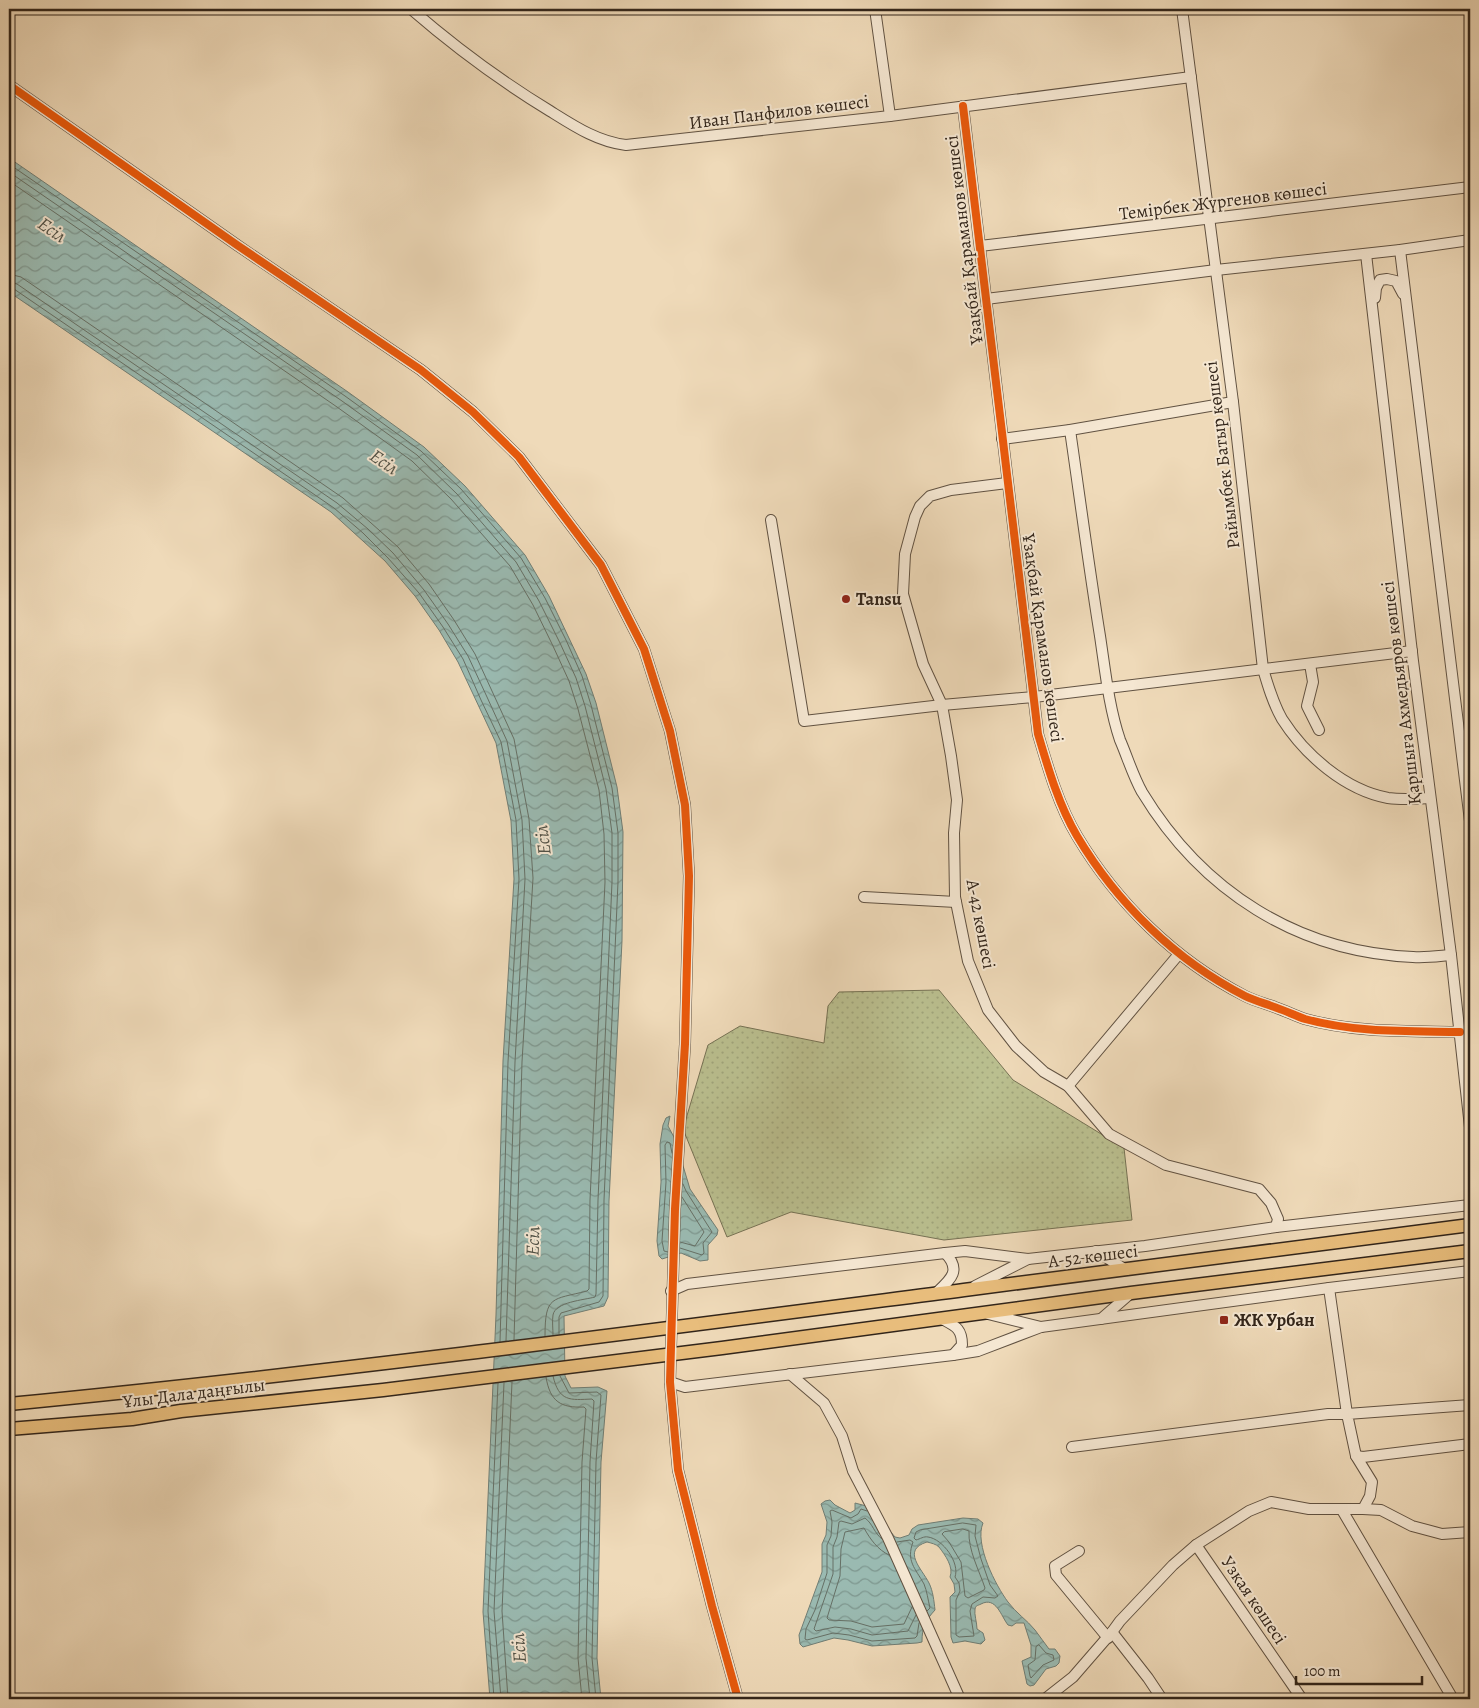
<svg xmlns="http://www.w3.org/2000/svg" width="1479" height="1708" viewBox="0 0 1479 1708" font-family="Alegreya,serif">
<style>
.garden{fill:url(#garden-dots);stroke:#767254}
.water{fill:url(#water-waves);stroke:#707e75}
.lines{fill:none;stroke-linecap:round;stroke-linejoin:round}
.shore{stroke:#667066;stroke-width:1}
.minor-casing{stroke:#615242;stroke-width:12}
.major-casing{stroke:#32251a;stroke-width:15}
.minor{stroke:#f5e7d2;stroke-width:10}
.major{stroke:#e8bd7c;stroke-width:12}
.cycleway-casing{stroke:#f5e7d2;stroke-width:11}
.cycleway{stroke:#e8590c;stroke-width:8}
.poi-dot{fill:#8f2418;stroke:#f5e7d2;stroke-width:2}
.labels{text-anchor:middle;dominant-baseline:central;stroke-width:4;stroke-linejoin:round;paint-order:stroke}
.street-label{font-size:18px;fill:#32251a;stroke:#f5e7d2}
.poi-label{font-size:18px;font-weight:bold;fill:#32251a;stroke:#f5e7d2;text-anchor:start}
.water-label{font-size:19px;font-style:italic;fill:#515247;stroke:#f5e7d2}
</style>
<defs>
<pattern id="garden-dots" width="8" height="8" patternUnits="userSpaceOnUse" patternTransform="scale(1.25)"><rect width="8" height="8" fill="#babf8f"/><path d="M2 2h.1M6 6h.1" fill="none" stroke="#a0a47b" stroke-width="1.8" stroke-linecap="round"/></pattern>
<pattern id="water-waves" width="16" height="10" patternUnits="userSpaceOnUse" patternTransform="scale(1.25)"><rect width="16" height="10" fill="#9abab1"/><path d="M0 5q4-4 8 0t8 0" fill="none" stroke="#7e978f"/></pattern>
</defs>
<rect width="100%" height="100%" fill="#efdab9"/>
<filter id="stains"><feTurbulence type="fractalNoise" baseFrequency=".004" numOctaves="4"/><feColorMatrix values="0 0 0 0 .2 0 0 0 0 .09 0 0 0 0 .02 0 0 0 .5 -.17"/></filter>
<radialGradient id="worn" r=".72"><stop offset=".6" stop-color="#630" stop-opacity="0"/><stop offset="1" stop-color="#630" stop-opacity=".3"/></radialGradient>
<polygon class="garden" points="939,990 1013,1080 1124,1148 1132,1220 944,1240 791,1212 727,1237 683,1129 708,1045 740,1026 824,1043 828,1006 839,992"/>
<g class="water">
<polygon points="9,158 348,392 424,447 465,486 525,555 549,596 586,674 596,703 617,787 623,832 622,941 609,1201 608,1297 604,1306 564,1316 565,1376 571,1388 598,1387 607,1391 601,1462 597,1658 601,1699 490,1699 483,1612 496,1315 503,1061 514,879 511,821 496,743 458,662 439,630 415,596 385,561 331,512 9,292"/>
<polygon points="670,1116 668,1126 675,1139 690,1189 718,1230 717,1235 708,1245 708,1260 700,1261 681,1253 662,1259 659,1256 657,1241 661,1182 660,1144 663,1125 666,1118"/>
<path d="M830,1500L835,1505L850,1513L855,1510V1503L870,1507L895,1537L900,1538L909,1535L912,1529L918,1525L963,1518L978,1519L983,1523C974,1544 996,1586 1008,1602C1016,1613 1027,1620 1035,1630C1040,1636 1044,1643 1049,1649H1055L1060,1656L1059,1663L1056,1666L1046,1669L1034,1685L1030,1686L1027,1684L1022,1661L1031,1657V1645L1024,1623H1016L1012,1626L1008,1625C1001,1616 996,1596 981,1604C977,1606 976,1605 975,1609C974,1614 977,1623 977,1629L983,1633L985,1640L981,1644L965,1641L953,1643L951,1637L950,1597L955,1592L954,1584L950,1577C954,1567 945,1555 939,1547C936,1544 931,1543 927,1542C901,1550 922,1569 929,1583C933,1591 934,1601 935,1610C925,1621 922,1627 922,1642L917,1643L872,1646L848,1640L834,1638L803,1647L800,1644L799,1635L822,1572V1544L826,1535L827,1522L821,1504L825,1501Z"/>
</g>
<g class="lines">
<g class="shore">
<polyline points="9,164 345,396 421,451 461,489 521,558 545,598 566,640 582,676 591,705 612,788 618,833 618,882 604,1200 603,1296 599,1302 561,1313 559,1317 559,1334"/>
<path d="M9,172L342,401L417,455L457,494L516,562L539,601L560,643L576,678L585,706L606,789L612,833V882L598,1200L596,1294L595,1297C584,1300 555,1302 553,1315C552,1321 553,1329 553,1335"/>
<path d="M9,181L337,407L412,461L451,499L510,566L533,605L553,646L569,681L578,709L599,790L604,834L605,882L590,1200L589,1289L587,1291C552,1300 545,1295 545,1336"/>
<polyline points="9,274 21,277 343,498 398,547 429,584 454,620 475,654 514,739 529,819 533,878 522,1062 514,1340"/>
<polyline points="9,281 17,284 337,503 368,529 393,553 424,590 448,624 468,656 487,697 507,741 522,820 525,879 515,1062 506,1341"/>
<polyline points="9,288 14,289 334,508 363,533 388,558 419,593 443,627 463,659 481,700 501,742 516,820 519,879 508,1062 500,1342"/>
<polyline points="680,1242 695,1246 704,1232 682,1197"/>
<polyline points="680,1248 702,1255 704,1253 703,1243 712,1232 686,1191 683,1184"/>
<polyline points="668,1252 664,1251 662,1241 666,1182 665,1145 667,1142 670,1143 672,1153"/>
<path d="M553,1376C559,1402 570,1400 592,1399L594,1401L590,1462L586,1658L590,1699"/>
<polyline points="560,1376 569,1393 597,1392 601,1395 596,1462 592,1658 596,1699"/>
<path d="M546,1377C550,1402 561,1408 584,1407L586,1409L582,1462L578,1658L582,1699"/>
<polyline points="867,1511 861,1509 858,1514 851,1518 832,1510 830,1511 832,1522 831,1536 827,1545 827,1573 815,1610 806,1629 805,1639 807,1640 833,1633 849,1635 872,1641 915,1638 917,1636 919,1623"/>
<path d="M963,1523L976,1525L975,1536L981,1559L990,1585L998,1596L995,1598L983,1597L972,1604L970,1611L974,1636L959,1637L956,1635V1600L960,1591L959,1583L955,1577C960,1563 943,1539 928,1537C924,1536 920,1539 916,1540L914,1538L916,1532L920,1530Z"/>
<path d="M963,1529L969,1531C968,1550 979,1570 985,1588L984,1590L968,1598L965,1596L961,1562L949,1542L942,1534L944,1532Z"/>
<path d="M882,1539C874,1533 873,1524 865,1518L852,1524L841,1521L839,1522L837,1537L833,1547V1574L814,1629L816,1631L835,1627L851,1629L872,1635L908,1631L916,1615"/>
<path d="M897,1542L910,1540L913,1542C906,1561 915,1568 924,1584C927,1591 928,1600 930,1608L927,1611"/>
<path d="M889,1555C878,1550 870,1539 864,1528L845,1532L841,1549L840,1576L827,1618L829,1620L851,1621L872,1627L904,1624L912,1607"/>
<polygon points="1039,1645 1046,1653 1053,1655 1054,1660 1043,1665 1031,1678 1030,1676 1028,1665 1035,1660 1036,1647"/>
<polyline points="494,1699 488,1611 498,1383"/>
<polyline points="501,1699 494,1611 504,1383"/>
<polyline points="508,1699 502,1611 512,1382"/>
</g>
<g class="minor-casing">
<g id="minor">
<path d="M411,9C456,48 499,80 550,111C574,126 598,142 626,145L890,116L1191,77"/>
<polyline points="875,9 890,116"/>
<path d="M1182,9L1233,402L1263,669C1268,686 1273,703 1282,719C1305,755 1345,790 1388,798C1402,800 1417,799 1430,798"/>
<polyline points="9,85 237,245 421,370 473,412 519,457 601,565 644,649 670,731 685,805 689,876 685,1044 675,1209 670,1382 678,1470 712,1606 738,1699"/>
<path d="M963,106L1038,734C1048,768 1059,806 1077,836C1117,903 1175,960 1245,996C1255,1001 1267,1004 1277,1008C1286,1011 1296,1016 1305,1019C1356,1033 1408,1031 1460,1032"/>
<polyline points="980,246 1470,187"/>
<polyline points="1400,250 1470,821"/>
<polyline points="1366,254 1413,661 1451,955 1470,1127"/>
<polyline points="1375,298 1376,288 1380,280 1387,279 1396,281 1403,294"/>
<polyline points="986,299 1216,270 1400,250 1470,240"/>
<path d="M1070,430C1080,499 1089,568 1100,636C1105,669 1109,708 1120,740C1127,756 1133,776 1142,792C1202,891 1297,952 1413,957C1426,958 1439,956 1451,955"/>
<polyline points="1002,439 1070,430 1233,402"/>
<polyline points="1007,483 951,490 930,496 920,506 915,517 905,554 903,594 923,664 942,705 951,756 957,800 954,833 955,897 968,961 988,1010 1016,1046 1044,1072 1068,1086 1109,1134 1166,1165 1259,1189 1271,1203 1278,1219 1276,1227"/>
<polyline points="771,520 804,721 942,705 1034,697 1412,651"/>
<polyline points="1310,664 1313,682 1307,706 1319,730"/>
<polyline points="864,897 956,902"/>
<polyline points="1068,1086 1179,954"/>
<polyline points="1096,1251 1126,1270"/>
<polyline points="975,1286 1028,1259"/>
<polyline points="671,1291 687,1284 945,1253 965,1251 1028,1259 1145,1246 1276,1227 1470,1205"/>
<path d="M935,1294C949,1281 963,1271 945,1253"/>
<polyline points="988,1314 1041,1327"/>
<path d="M942,1319C955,1326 962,1328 962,1345L953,1355"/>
<polyline points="1101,1319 1131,1293"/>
<polyline points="790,1374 824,1403 842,1436 853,1471 888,1538 960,1699"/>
<polyline points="670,1382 685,1387 953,1355 978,1351 1041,1327 1329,1288 1470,1271"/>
<polyline points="1072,1447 1328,1414 1347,1414 1329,1288"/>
<polyline points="1356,1456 1363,1457 1470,1444"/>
<polyline points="1363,1509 1370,1496 1372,1482 1356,1456 1347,1414 1470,1405"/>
<polyline points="1342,1510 1453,1699"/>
<polyline points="1196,1545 1302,1699"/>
<polyline points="1079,1551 1055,1566 1056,1575 1108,1638"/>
<polyline points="1112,1632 1148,1678 1162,1699"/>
<polyline points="1045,1699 1073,1677 1112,1632 1120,1621 1173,1565 1196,1545 1249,1511 1271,1502 1309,1509 1363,1509 1381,1510 1412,1526 1442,1534 1470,1532"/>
</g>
</g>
<g class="major-casing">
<g id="major">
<path d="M9,1404C328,1373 646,1331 964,1290C1133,1268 1301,1247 1470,1225"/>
<polyline points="9,1429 132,1419 181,1411 383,1390 722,1348 1131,1293 1470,1251"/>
</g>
</g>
<use href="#minor" class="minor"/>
<use href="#major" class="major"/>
<g class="cycleway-casing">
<g id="cycleway">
<polyline points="9,85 237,245 421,370 473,412 519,457 601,565 644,649 670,731 685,805 689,876 685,1044 675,1209 670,1382 678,1470 712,1606 738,1699"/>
<path d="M963,106L1038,734C1048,768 1059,806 1077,836C1117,903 1175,960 1245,996C1255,1001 1267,1004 1277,1008C1286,1011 1296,1016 1305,1019C1356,1033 1408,1031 1460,1032"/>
</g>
</g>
<use href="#cycleway" class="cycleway"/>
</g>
<g class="poi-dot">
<circle cx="846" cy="599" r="5"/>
<rect x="1219" y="1315" width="10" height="10" rx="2.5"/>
</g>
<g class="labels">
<g class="street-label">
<text transform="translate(779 112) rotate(-7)">Иван Панфилов көшесі</text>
<text transform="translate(1223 201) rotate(-7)">Темірбек Жүргенов көшесі</text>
<text transform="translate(964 240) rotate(-97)">Ұзақбай Қараманов көшесі</text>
<text transform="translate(1222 455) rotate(-97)">Райымбек Батыр көшесі</text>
<text transform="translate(1043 638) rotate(82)">Ұзақбай Қараманов көшесі</text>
<text transform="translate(1401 693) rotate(-97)">Қаршыға Ахмедьяров көшесі</text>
<text transform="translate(981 924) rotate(79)">А-42 көшесі</text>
<text transform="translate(1093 1256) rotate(-7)">А-52 көшесі</text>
<text transform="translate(194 1393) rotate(-7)">Ұлы Дала даңғылы</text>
<text transform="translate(1254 1600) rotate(56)">Узкая көшесі</text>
</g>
<g class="poi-label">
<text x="856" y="599">Tansu</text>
<text x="1234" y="1320">ЖК Урбан</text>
</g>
<g class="water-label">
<text transform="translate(52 230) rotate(35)">Есіл</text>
<text transform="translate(384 462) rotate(35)">Есіл</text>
<text transform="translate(543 840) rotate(-97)">Есіл</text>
<text transform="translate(533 1241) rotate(-88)">Есіл</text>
<text transform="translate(519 1648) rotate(-94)">Есіл</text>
</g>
</g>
<rect width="1479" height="1708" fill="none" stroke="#efdab9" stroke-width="30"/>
<rect x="10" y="10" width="1459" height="1688" fill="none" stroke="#32251a" stroke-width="2.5"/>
<rect x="15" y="15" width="1449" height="1678" fill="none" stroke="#32251a"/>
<path d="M1296 1676v8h126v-8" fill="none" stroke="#32251a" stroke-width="2.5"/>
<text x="1304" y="1676" font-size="15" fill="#32251a" stroke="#f5e7d2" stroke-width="4" paint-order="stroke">100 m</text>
<rect width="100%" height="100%" filter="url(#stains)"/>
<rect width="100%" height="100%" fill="url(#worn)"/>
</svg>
